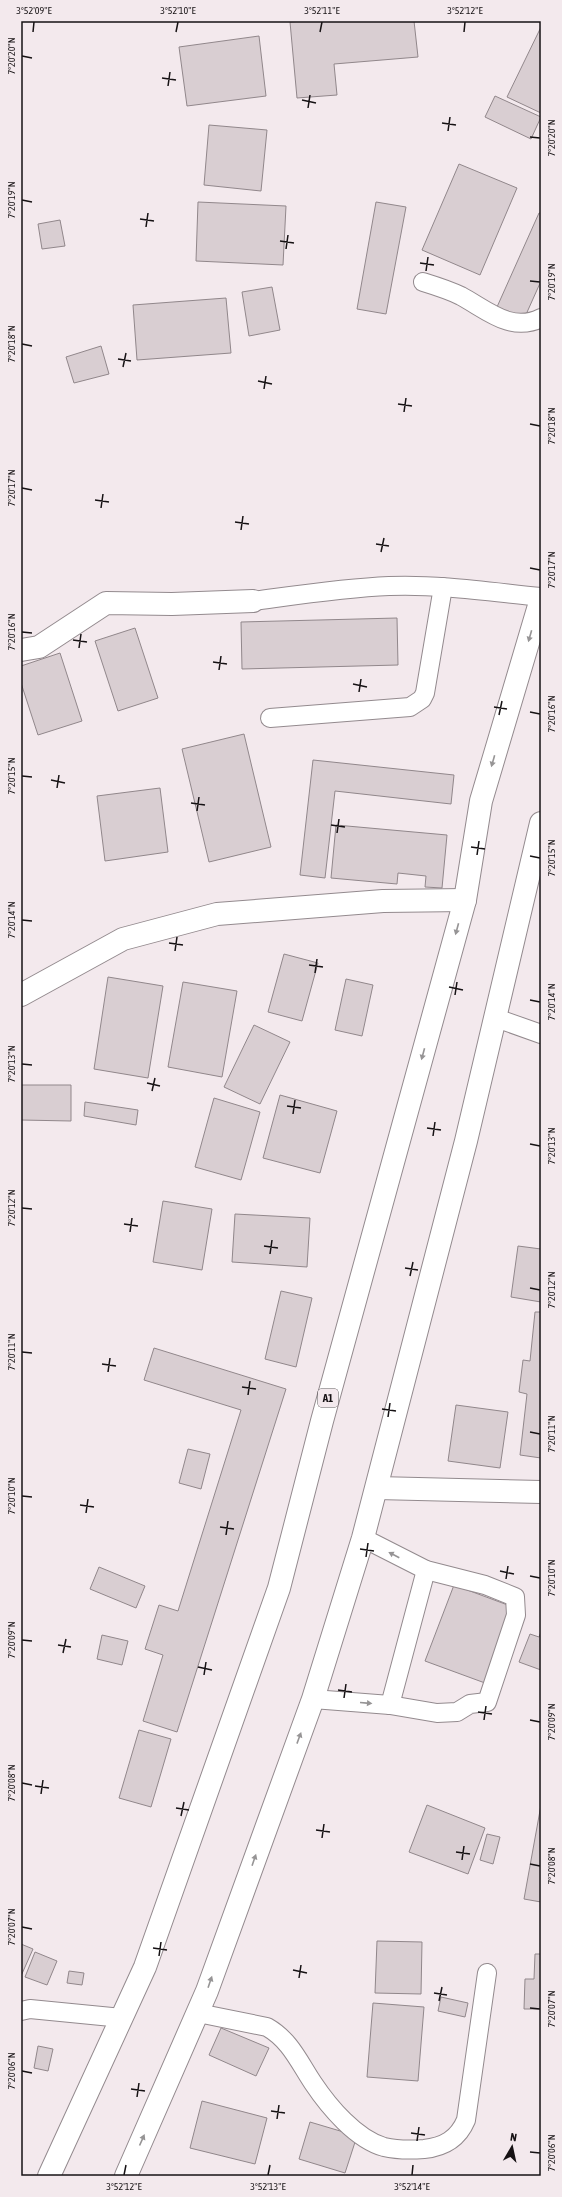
<svg xmlns="http://www.w3.org/2000/svg" width="562" height="2197" viewBox="0 0 562 2197" font-family="'Asap Condensed',sans-serif">
<style>
.building{fill:#d9ced2;stroke:#91878b}
.lines{fill:none;stroke-linecap:round;stroke-linejoin:round}
.service-casing{stroke:#938a8e;stroke-width:20}
.minor-casing{stroke:#938a8e;stroke-width:24}
.trunk-casing{stroke:#938a8e;stroke-width:24}
.service{stroke:#fff;stroke-width:18}
.minor{stroke:#fff;stroke-width:22}
.trunk{stroke:#fff;stroke-width:22}
.oneway{fill:#969495}
.ticks{fill:none;stroke:#161214;stroke-width:1.5}
.labels{text-anchor:middle;dominant-baseline:central;stroke-width:4;stroke-linejoin:round;paint-order:stroke}
.shield{fill:#f3e9ed;stroke:#585255;stroke-width:1}
.shield-label{font-size:11px;font-weight:bold;fill:#161214}
.neatline{fill:none;stroke:#161214;stroke-width:1.5}
.ticks-label{font-size:10px;text-anchor:middle;fill:#161214}
</style>
<rect width="100%" height="100%" fill="#f3e9ed"/>
<g class="building">
<polygon points="303,21 414,21 418,57 334,64 337,95 297,98 290,22"/>
<polygon points="541,27 541,113 507,97"/>
<polygon points="259,36 266,96 187,106 179,47"/>
<polygon points="495,96 541,117 531,139 485,117"/>
<polygon points="209,125 267,130 261,191 204,185"/>
<polygon points="459,164 517,188 480,275 422,250"/>
<polygon points="198,202 286,206 283,265 196,261"/>
<polygon points="376,202 406,207 386,314 357,309"/>
<polygon points="539,213 541,213 541,281 524,319 497,307"/>
<polygon points="60,220 65,246 42,249 38,224"/>
<polygon points="272,287 280,330 249,336 242,292"/>
<polygon points="226,298 231,353 137,360 133,305"/>
<polygon points="101,346 109,374 74,383 66,357"/>
<polygon points="397,618 398,665 242,669 241,622"/>
<polygon points="135,628 158,698 118,711 95,641"/>
<polygon points="60,653 82,721 38,735 21,683 21,666"/>
<polygon points="244,734 271,847 209,862 182,749"/>
<polygon points="313,760 454,775 451,804 335,791 325,878 300,875"/>
<polygon points="160,788 168,852 105,861 97,796"/>
<polygon points="336,825 447,835 442,888 425,887 426,876 398,873 397,884 331,878"/>
<polygon points="284,954 318,963 302,1021 268,1012"/>
<polygon points="108,977 163,986 148,1078 94,1069"/>
<polygon points="346,979 373,985 362,1036 335,1030"/>
<polygon points="183,982 237,991 222,1077 168,1067"/>
<polygon points="254,1025 290,1042 260,1104 224,1087"/>
<polygon points="21,1085 71,1085 71,1121 21,1120"/>
<polygon points="280,1095 337,1111 320,1173 263,1158"/>
<polygon points="214,1098 260,1112 241,1180 195,1167"/>
<polygon points="85,1102 138,1110 136,1125 84,1116"/>
<polygon points="163,1201 212,1209 202,1270 153,1262"/>
<polygon points="235,1214 310,1218 307,1267 232,1262"/>
<polygon points="518,1246 541,1249 541,1302 511,1297"/>
<polygon points="281,1291 312,1298 296,1367 265,1359"/>
<polygon points="535,1312 541,1312 541,1458 520,1455 527,1394 519,1392 523,1360 530,1361"/>
<polygon points="154,1348 286,1389 177,1732 143,1721 163,1655 145,1649 159,1605 178,1611 241,1410 144,1380"/>
<polygon points="456,1405 508,1412 500,1468 448,1461"/>
<polygon points="188,1449 210,1454 201,1489 179,1483"/>
<polygon points="99,1567 145,1586 136,1608 90,1589"/>
<polygon points="454,1585 513,1607 485,1683 425,1661"/>
<polygon points="541,1632 541,1670 519,1662 530,1634 539,1637"/>
<polygon points="102,1635 128,1641 122,1665 97,1659"/>
<polygon points="139,1730 171,1739 151,1807 119,1798"/>
<polygon points="427,1805 485,1828 468,1874 409,1852"/>
<polygon points="541,1805 541,1902 524,1899"/>
<polygon points="487,1834 500,1837 493,1864 480,1860"/>
<polygon points="377,1941 422,1942 421,1994 375,1993"/>
<polygon points="21,1944 33,1949 21,1976"/>
<polygon points="35,1952 57,1961 47,1985 25,1977"/>
<polygon points="535,1954 541,1954 541,2009 524,2009 525,1979 534,1979"/>
<polygon points="69,1971 84,1973 82,1985 67,1983"/>
<polygon points="441,1997 468,2003 465,2017 438,2011"/>
<polygon points="373,2003 424,2007 418,2081 367,2077"/>
<polygon points="221,2028 269,2048 256,2076 209,2055"/>
<polygon points="38,2046 53,2049 48,2071 34,2068"/>
<polygon points="202,2101 267,2118 255,2164 190,2148"/>
<polygon points="310,2122 357,2136 345,2173 299,2159"/>
</g>
<g class="lines">
<g class="service-casing">
<g id="service">
<path d="M423,282C436,286 449,290 461,296C487,310 511,333 541,318"/>
<path d="M253,601C298,595 343,588 389,586C440,584 491,592 541,597"/>
<polyline points="270,718 410,707 422,699 425,693 443,587"/>
<polyline points="496,1018 541,1034"/>
<polyline points="313,1699 390,1705 437,1713 457,1712 470,1704 487,1702 516,1615 515,1597 485,1585 426,1570 363,1538"/>
<polyline points="390,1705 426,1570"/>
<polyline points="21,2011 30,2009 122,2018"/>
<path d="M198,2013L267,2027C290,2040 299,2062 313,2083C329,2107 356,2139 384,2147C397,2150 411,2150 424,2149C444,2147 458,2139 466,2120L487,1973"/>
</g>
</g>
<g class="minor-casing">
<g id="minor">
<polyline points="21,650 39,647 106,603 172,604 253,601"/>
<polyline points="21,995 123,939 217,914 383,901 465,900"/>
<polyline points="377,1488 541,1492"/>
</g>
</g>
<g class="trunk-casing">
<g id="trunk">
<polyline points="49,2176 145,1967 279,1588 322,1421 465,900 481,801 541,599"/>
<polyline points="126,2176 207,1991 313,1699 363,1538 466,1141 541,823"/>
</g>
</g>
<use href="#service" class="service"/>
<use href="#minor" class="minor"/>
<use href="#trunk" class="trunk"/>
</g>
<defs><path id="oneway-solid" d="M-6-.8H1V-3.2L6.5 0L1 3.2V.8H-6Z"/></defs>
<g class="oneway">
<use href="#oneway-solid" transform="translate(530 636) rotate(106)"/>
<use href="#oneway-solid" transform="translate(493 761) rotate(106)"/>
<use href="#oneway-solid" transform="translate(457 929) rotate(105)"/>
<use href="#oneway-solid" transform="translate(423 1054) rotate(105)"/>
<use href="#oneway-solid" transform="translate(394 1555) rotate(-152)"/>
<use href="#oneway-solid" transform="translate(366 1703) rotate(5)"/>
<use href="#oneway-solid" transform="translate(299 1738) rotate(-70)"/>
<use href="#oneway-solid" transform="translate(254 1860) rotate(-71)"/>
<use href="#oneway-solid" transform="translate(210 1982) rotate(-71)"/>
<use href="#oneway-solid" transform="translate(142 2140) rotate(-66)"/>
</g>
<path class="ticks" d="M33,32L34,22M176,32L178,22M320,32L322,22M464,32L465,22M22,56L32,58M162,78L176,80M168,86L170,72M302,100L316,103M308,108L310,95M442,123L456,125M448,131L450,117M530,137L540,138M22,200L32,202M140,219L154,221M146,227L148,213M280,241L294,243M286,249L288,235M420,263L434,265M426,271L428,257M530,281L540,282M22,344L32,346M118,359L131,361M123,367L126,353M258,381L272,384M264,389L266,376M398,404L412,406M404,412L406,398M530,424L540,426M22,488L32,490M95,500L109,502M101,508L103,494M235,522L249,524M241,530L243,516M376,544L389,546M381,552L384,538M530,568L540,570M22,632L32,633M73,640L87,642M79,648L81,634M213,662L227,664M219,670L221,656M353,684L367,687M359,692L361,679M494,707L507,709M530,712L540,714M499,715L502,701M22,776L32,777M51,780L65,783M57,788L59,775M191,803L205,805M197,811L199,797M331,825L345,827M337,833L339,819M471,847L485,849M477,855L479,841M530,856L540,858M22,920L32,921M169,943L183,945M175,951L177,937M309,965L323,967M315,973L317,959M449,987L463,990M455,995L457,982M530,1000L540,1002M22,1064L32,1065M147,1083L160,1086M152,1091L155,1078M287,1106L301,1108M293,1114L295,1100M427,1128L441,1130M433,1136L435,1122M530,1144L540,1146M22,1208L32,1209M124,1224L138,1226M130,1232L132,1218M264,1246L278,1248M270,1254L272,1240M405,1268L418,1270M410,1276L413,1262M530,1288L540,1290M22,1352L32,1353M102,1364L116,1366M108,1372L110,1358M242,1387L256,1389M248,1395L250,1381M382,1409L396,1411M388,1417L390,1403M530,1432L540,1434M22,1496L32,1497M80,1505L94,1507M86,1513L88,1499M220,1527L234,1529M226,1535L228,1521M360,1549L374,1551M366,1557L368,1543M500,1571L514,1574M530,1576L540,1578M506,1579L508,1566M22,1640L32,1641M58,1645L71,1647M63,1653L66,1639M198,1667L212,1670M204,1675L206,1662M338,1690L352,1692M344,1698L346,1684M478,1712L492,1714M484,1720L486,1706M530,1720L540,1722M22,1783L32,1785M35,1786L49,1788M41,1794L43,1780M176,1808L189,1810M181,1816L184,1802M316,1830L330,1832M322,1838L324,1824M456,1852L470,1854M462,1860L464,1846M530,1864L540,1866M22,1927L32,1929M153,1948L167,1950M159,1956L161,1942M293,1970L307,1973M299,1978L301,1965M434,1993L447,1995M439,2001L442,1987M530,2008L540,2009M22,2071L32,2073M131,2089L145,2091M137,2097L139,2083M271,2111L285,2113M277,2119L279,2105M411,2133L425,2135M417,2141L419,2127M530,2152L540,2153M124,2175L126,2165M268,2175L270,2165M412,2175L413,2165"/>
<g class="labels">
<rect class="shield" x="318" y="1389" width="20" height="18" rx="3"/>
<g class="shield-label">
<text x="328" y="1398">A1</text>
</g>
</g>
<rect width="562" height="2197" fill="none" stroke="#f3e9ed" stroke-width="44"/>
<g transform="translate(512 2147) rotate(9)" stroke="#f3e9ed" stroke-width="3" paint-order="stroke">
<path d="M0-3L7 15L0 10L-7 15Z" fill="#161214"/>
<text y="-6" font-size="11" font-weight="bold" text-anchor="middle" fill="#161214">N</text>
</g>
<rect x="22" y="22" width="518" height="2153" class="neatline"/>
<g class="ticks-label">
<text x="34" y="14">3°52'09"E</text>
<text x="178" y="14">3°52'10"E</text>
<text x="322" y="14">3°52'11"E</text>
<text x="465" y="14">3°52'12"E</text>
<text transform="translate(11 56) rotate(-90)" y="4">7°20'20"N</text>
<text transform="translate(551 138) rotate(-90)" y="4">7°20'20"N</text>
<text transform="translate(11 200) rotate(-90)" y="4">7°20'19"N</text>
<text transform="translate(551 282) rotate(-90)" y="4">7°20'19"N</text>
<text transform="translate(11 344) rotate(-90)" y="4">7°20'18"N</text>
<text transform="translate(551 426) rotate(-90)" y="4">7°20'18"N</text>
<text transform="translate(11 488) rotate(-90)" y="4">7°20'17"N</text>
<text transform="translate(551 570) rotate(-90)" y="4">7°20'17"N</text>
<text transform="translate(11 632) rotate(-90)" y="4">7°20'16"N</text>
<text transform="translate(551 714) rotate(-90)" y="4">7°20'16"N</text>
<text transform="translate(11 776) rotate(-90)" y="4">7°20'15"N</text>
<text transform="translate(551 858) rotate(-90)" y="4">7°20'15"N</text>
<text transform="translate(11 920) rotate(-90)" y="4">7°20'14"N</text>
<text transform="translate(551 1002) rotate(-90)" y="4">7°20'14"N</text>
<text transform="translate(11 1064) rotate(-90)" y="4">7°20'13"N</text>
<text transform="translate(551 1146) rotate(-90)" y="4">7°20'13"N</text>
<text transform="translate(11 1208) rotate(-90)" y="4">7°20'12"N</text>
<text transform="translate(551 1290) rotate(-90)" y="4">7°20'12"N</text>
<text transform="translate(11 1352) rotate(-90)" y="4">7°20'11"N</text>
<text transform="translate(551 1434) rotate(-90)" y="4">7°20'11"N</text>
<text transform="translate(11 1496) rotate(-90)" y="4">7°20'10"N</text>
<text transform="translate(551 1578) rotate(-90)" y="4">7°20'10"N</text>
<text transform="translate(11 1640) rotate(-90)" y="4">7°20'09"N</text>
<text transform="translate(551 1722) rotate(-90)" y="4">7°20'09"N</text>
<text transform="translate(11 1783) rotate(-90)" y="4">7°20'08"N</text>
<text transform="translate(551 1866) rotate(-90)" y="4">7°20'08"N</text>
<text transform="translate(11 1927) rotate(-90)" y="4">7°20'07"N</text>
<text transform="translate(551 2009) rotate(-90)" y="4">7°20'07"N</text>
<text transform="translate(11 2071) rotate(-90)" y="4">7°20'06"N</text>
<text transform="translate(551 2153) rotate(-90)" y="4">7°20'06"N</text>
<text x="124" y="2190">3°52'12"E</text>
<text x="268" y="2190">3°52'13"E</text>
<text x="412" y="2190">3°52'14"E</text>
</g>
</svg>
